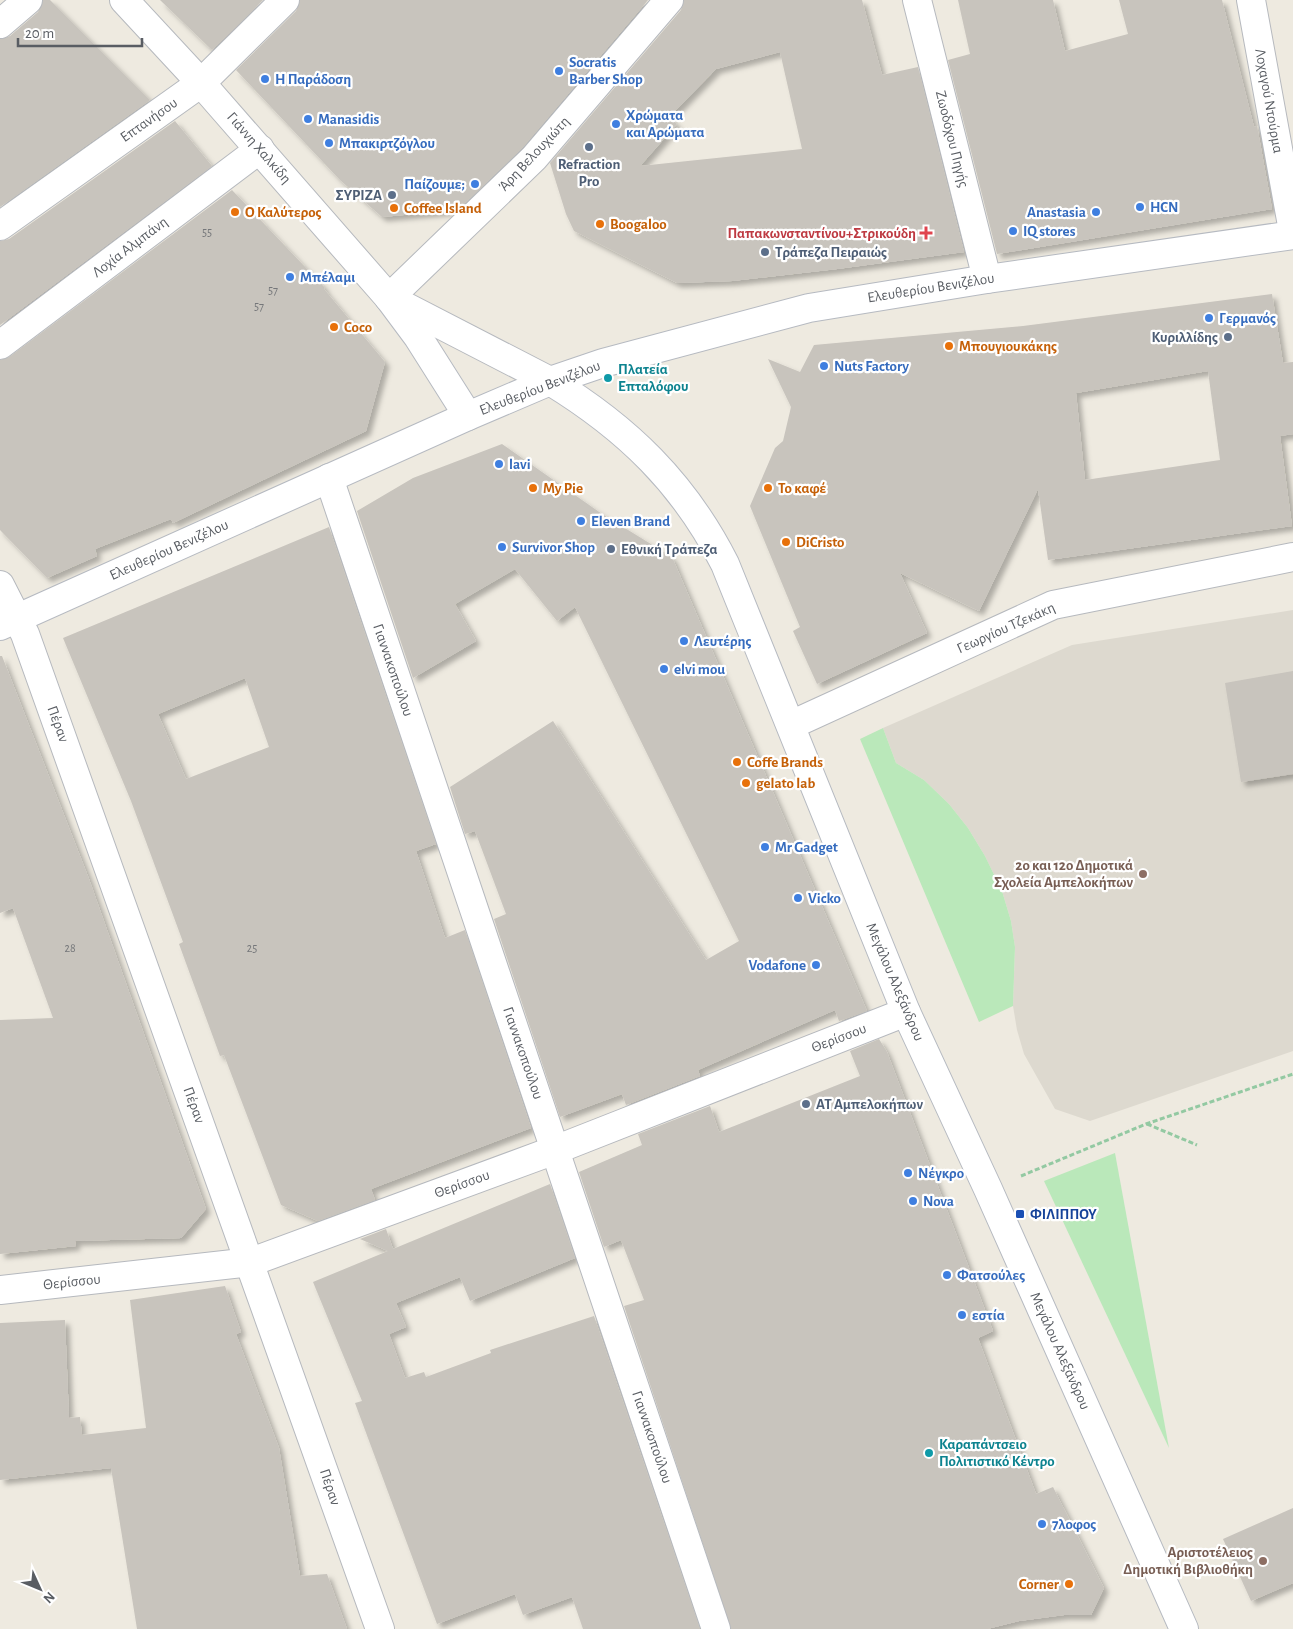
<svg xmlns="http://www.w3.org/2000/svg" width="1293" height="1629" viewBox="0 0 1293 1629" font-family="'Alegreya Sans',sans-serif">
<style>
.education{fill:#ddd9cf}
.green{fill:#bae8ba}
.building{fill:#c8c4bd;fill-rule:evenodd;filter:url(#shadow)}
.lines{fill:none;stroke-linecap:round;stroke-linejoin:round}
.pedestrian-casing{stroke:#b6b9be;stroke-width:30}
.minor-casing{stroke:#b6b9be;stroke-width:30}
.tertiary-casing{stroke:#b6b9be;stroke-width:30}
.secondary-casing{stroke:#b6bac1;stroke-width:30}
.path{stroke:#93c9a2;stroke-width:3;stroke-dasharray:5 2.5;stroke-linecap:butt}
.pedestrian{stroke:#fff;stroke-width:28}
.minor{stroke:#fff;stroke-width:28}
.tertiary{stroke:#fff;stroke-width:28}
.secondary{stroke:#fff;stroke-width:28}
.shop-dot{fill:#3f7fe0;stroke:#fff;stroke-width:2}
.service-dot{fill:#5c6f8a;stroke:#fff;stroke-width:2}
.food-dot{fill:#e8710a;stroke:#fff;stroke-width:2}
.health-dot{fill:#e0444e;stroke:#fff;stroke-width:2}
.culture-dot{fill:#0f9aa8;stroke:#fff;stroke-width:2}
.education-dot{fill:#8d6e63;stroke:#fff;stroke-width:2}
.transit-dot{fill:#1a4fb4;stroke:#fff;stroke-width:2}
.labels{text-anchor:middle;dominant-baseline:central;stroke-width:4.5;stroke-linejoin:round;paint-order:stroke}
.number-label{font-size:12px;fill:#75777a}
.shop-label{font-size:15px;font-weight:bold;fill:#366cbe;stroke:#fff;text-anchor:start}
.street-label{font-size:15px;fill:#595d63;stroke:#fff}
.service-label{font-size:15px;font-weight:bold;fill:#4e5e75;stroke:#fff;text-anchor:start}
.food-label{font-size:15px;font-weight:bold;fill:#c56008;stroke:#fff;text-anchor:start}
.health-label{font-size:15px;font-weight:bold;fill:#be3a42;stroke:#fff;text-anchor:end}
.culture-label{font-size:15px;font-weight:bold;fill:#0d838f;stroke:#fff;text-anchor:start}
.education-label{font-size:15px;font-weight:bold;fill:#785e54;stroke:#fff;text-anchor:end}
.transit-label{font-size:15px;font-weight:bold;fill:#164399;stroke:#fff;text-anchor:start}
</style>
<defs>
<filter id="shadow"><feDropShadow dx="4.5" dy="4.5" stdDeviation="2.5" flood-color="#0004"/></filter>
</defs>
<rect width="100%" height="100%" fill="#eeeae0"/>
<polygon class="education" points="1293,610 1293,1051 1090,1121 1055,1109 1024,1054 1017,1030 1013,1006 1015,947 1011,921 1002,891 985,856 968,828 949,804 924,780 896,763 883,728 1072,645"/>
<g class="green">
<polygon points="883,728 896,763 924,780 949,804 968,828 985,856 1002,891 1011,921 1015,947 1013,1006 979,1022 860,739"/>
<polygon points="1115,1153 1169,1448 1044,1181"/>
</g>
<g class="building">
<polygon points="43,0 50,0 150,100 0,207 0,39 10,36 38,12"/>
<polygon points="160,0 263,0 212,50"/>
<polygon points="300,0 648,0 523,147 458,210 382,217 340,180 236,70 296,11"/>
<path d="M684,0H862L882,75L918,67L964,252L837,269L732,281L677,283L574,231L566,214L550,163L681,10ZM780,52L802,149L640,166L677,124L669,117L716,69Z"/>
<polygon points="958,0 1053,0 1065,51 1128,34 1119,0 1222,0 1254,127 1257,126 1272,209 997,254 948,60 970,54"/>
<polygon points="175,121 212,166 0,325 0,241 9,239"/>
<polygon points="232,190 325,288 324,289 385,362 366,431 173,523 171,519 95,549 97,556 47,578 0,530 0,360 9,357"/>
<path d="M1272,294L1283,363L1293,362V434L1280,436L1292,526L1048,560L1038,489L979,611L900,573L927,633L817,684L793,631L800,627L750,506L775,448L783,441L791,407L768,359L800,372L814,345L1023,326ZM1208,371L1220,460L1085,480L1076,393Z"/>
<polygon points="502,444 602,514 672,557 867,1011 839,1021 835,1010 698,1070 700,1076 626,1105 622,1094 560,1117 494,919 506,914 475,831 465,834 450,787 553,721 706,960 739,941 575,607 557,621 515,569 455,604 476,641 413,678 357,511 413,478"/>
<path d="M329,527L436,844L416,851L445,938L465,930L531,1128L371,1189L375,1200L318,1221L281,1205L224,1055L220,1056L179,944L183,942L131,801L63,638ZM245,678L269,747L186,779L158,714Z"/>
<polygon points="0,656 2,656 89,879 206,1209 181,1238 75,1241 76,1246 0,1254 0,1020 53,1018 13,908 0,913"/>
<polygon points="1293,671 1293,774 1241,782 1225,683"/>
<polygon points="879,1039 887,1052 993,1331 978,1338 1036,1494 1053,1487 1104,1588 1091,1615 1064,1615 1019,1621 987,1629 731,1629 624,1306 644,1300 621,1240 604,1247 579,1172 642,1145 638,1134 710,1106 719,1132 860,1076 850,1051"/>
<polygon points="550,1184 575,1258 470,1301 460,1277 396,1303 406,1327 389,1334 405,1378 424,1372 426,1377 491,1353 490,1350 594,1316 700,1629 583,1629 572,1597 523,1615 515,1594 437,1624 355,1403 362,1401 313,1282 388,1251 360,1239 386,1229 393,1249"/>
<polygon points="225,1286 241,1332 236,1334 279,1448 300,1576 327,1574 347,1629 137,1629 111,1468 0,1480 0,1323 65,1320 69,1418 80,1417 82,1435 146,1428 130,1300"/>
<polygon points="1293,1508 1293,1583 1251,1601 1223,1539"/>
</g>
<g class="lines">
<g class="pedestrian-casing">
<polyline id="pedestrian" points="389,298 534,158 669,0"/>
</g>
<g class="minor-casing">
<g id="minor">
<polyline points="917,0 987,279"/>
<polyline points="1251,0 1293,231"/>
<polyline points="0,24 28,0"/>
<polyline points="0,226 201,83 285,0"/>
<polyline points="0,345 260,149"/>
<polyline points="329,478 716,1629"/>
<polyline points="0,585 25,634 380,1629"/>
<polyline points="791,725 1053,605 1293,557"/>
<polyline points="0,1290 251,1262 555,1150 906,1012"/>
</g>
</g>
<g class="tertiary-casing">
<polyline id="tertiary" points="124,0 201,83 389,298 550,381"/>
</g>
<g class="secondary-casing">
<g id="secondary">
<polyline points="389,298 418,337 468,416"/>
<path d="M550,381C627,428 684,483 725,564L906,1012L988,1189L1184,1629"/>
<polyline points="0,626 468,416 550,381 603,363 809,308 987,279 1293,235"/>
</g>
</g>
<g class="path">
<polyline points="1147,1124 1197,1145"/>
<polyline points="1021,1176 1146,1124 1293,1074"/>
</g>
<use href="#pedestrian" class="pedestrian"/>
<use href="#minor" class="minor"/>
<use href="#tertiary" class="tertiary"/>
<use href="#secondary" class="secondary"/>
</g>
<g class="shop-dot">
<circle cx="559" cy="71" r="5"/>
<circle cx="265" cy="79" r="5"/>
<circle cx="308" cy="119" r="5"/>
<circle cx="616" cy="124" r="5"/>
<circle cx="329" cy="143" r="5"/>
<circle cx="475" cy="184" r="5"/>
<circle cx="1140" cy="207" r="5"/>
<circle cx="1096" cy="212" r="5"/>
<circle cx="1013" cy="231" r="5"/>
<circle cx="290" cy="277" r="5"/>
<circle cx="1209" cy="318" r="5"/>
<circle cx="824" cy="366" r="5"/>
<circle cx="499" cy="464" r="5"/>
<circle cx="581" cy="521" r="5"/>
<circle cx="502" cy="547" r="5"/>
<circle cx="684" cy="641" r="5"/>
<circle cx="664" cy="669" r="5"/>
<circle cx="765" cy="847" r="5"/>
<circle cx="798" cy="898" r="5"/>
<circle cx="816" cy="965" r="5"/>
<circle cx="908" cy="1173" r="5"/>
<circle cx="913" cy="1201" r="5"/>
<circle cx="947" cy="1275" r="5"/>
<circle cx="962" cy="1315" r="5"/>
<circle cx="1042" cy="1524" r="5"/>
</g>
<g class="service-dot">
<circle cx="589" cy="147" r="5"/>
<circle cx="392" cy="195" r="5"/>
<circle cx="765" cy="252" r="5"/>
<circle cx="1228" cy="337" r="5"/>
<circle cx="611" cy="549" r="5"/>
<circle cx="806" cy="1104" r="5"/>
</g>
<g class="food-dot">
<circle cx="394" cy="208" r="5"/>
<circle cx="235" cy="212" r="5"/>
<circle cx="600" cy="224" r="5"/>
<circle cx="334" cy="327" r="5"/>
<circle cx="949" cy="346" r="5"/>
<circle cx="533" cy="488" r="5"/>
<circle cx="768" cy="488" r="5"/>
<circle cx="786" cy="542" r="5"/>
<circle cx="737" cy="762" r="5"/>
<circle cx="746" cy="783" r="5"/>
<circle cx="1069" cy="1584" r="5"/>
</g>
<path class="health-dot" d="M923.5 225.5h5v5h5v5h-5v5h-5v-5h-5v-5h5z"/>
<g class="culture-dot">
<circle cx="608" cy="378" r="5"/>
<circle cx="929" cy="1453" r="5"/>
</g>
<g class="education-dot">
<circle cx="1143" cy="874" r="5"/>
<circle cx="1263" cy="1561" r="5"/>
</g>
<rect class="transit-dot" x="1015" y="1209" width="10" height="10" rx="2.5"/>
<g class="labels">
<g class="number-label">
<text x="207" y="232">55</text>
<text x="273" y="290">57</text>
<text x="259" y="306">57</text>
<text x="70" y="948">28</text>
<text x="252" y="948">25</text>
</g>
<g class="shop-label">
<text x="569" y="62">Socratis<tspan x="569" dy="17">Barber Shop</tspan></text>
<text x="275" y="79">Η Παράδοση</text>
<text x="626" y="115">Χρώματα<tspan x="626" dy="17">και Αρώματα</tspan></text>
<text x="318" y="119">Manasidis</text>
<text x="339" y="143">Μπακιρτζόγλου</text>
<text x="465" y="184" text-anchor="end">Παίζουμε;</text>
<text x="1150" y="207">HCN</text>
<text x="1086" y="212" text-anchor="end">Anastasia</text>
<text x="1023" y="231">IQ stores</text>
<text x="300" y="277">Μπέλαμι</text>
<text x="1219" y="318">Γερμανός</text>
<text x="834" y="366">Nuts Factory</text>
<text x="509" y="464">lavi</text>
<text x="591" y="521">Eleven Brand</text>
<text x="512" y="547">Survivor Shop</text>
<text x="694" y="641">Λευτέρης</text>
<text x="674" y="669">elvi mou</text>
<text x="775" y="847">Mr Gadget</text>
<text x="808" y="898">Vicko</text>
<text x="806" y="965" text-anchor="end">Vodafone</text>
<text x="918" y="1173">Νέγκρο</text>
<text x="923" y="1201">Nova</text>
<text x="957" y="1275">Φατσούλες</text>
<text x="972" y="1315">εστία</text>
<text x="1052" y="1524">7λοφος</text>
</g>
<g class="street-label">
<text transform="translate(1269 101) rotate(80)">Λοχαγού Ντούρμα</text>
<text transform="translate(149 120) rotate(-35)">Επτανήσου</text>
<text transform="translate(952 139) rotate(76)">Ζωοδόχου Πηγής</text>
<text transform="translate(259 148) rotate(49)">Γιάννη Χαλκίδη</text>
<text transform="translate(534 154) rotate(-47)">Άρη Βελουχιώτη</text>
<text transform="translate(130 247) rotate(-37)">Λοχία Αλμπάνη</text>
<text transform="translate(931 288) rotate(-9)">Ελευθερίου Βενιζέλου</text>
<text transform="translate(540 388) rotate(-21)">Ελευθερίου Βενιζέλου</text>
<text transform="translate(169 550) rotate(-24)">Ελευθερίου Βενιζέλου</text>
<text transform="translate(1006 628) rotate(-24)">Γεωργίου Τζεκάκη</text>
<text transform="translate(393 670) rotate(71)">Γιαννακοπούλου</text>
<text transform="translate(58 724) rotate(70)">Πέραν</text>
<text transform="translate(895 982) rotate(67)">Μεγάλου Αλεξάνδρου</text>
<text transform="translate(839 1038) rotate(-21)">Θερίσσου</text>
<text transform="translate(523 1053) rotate(71)">Γιαννακοπούλου</text>
<text transform="translate(194 1105) rotate(70)">Πέραν</text>
<text transform="translate(462 1184) rotate(-20)">Θερίσσου</text>
<text transform="translate(72 1282) rotate(-6)">Θερίσσου</text>
<text transform="translate(1060 1351) rotate(66)">Μεγάλου Αλεξάνδρου</text>
<text transform="translate(652 1437) rotate(71)">Γιαννακοπούλου</text>
<text transform="translate(330 1487) rotate(71)">Πέραν</text>
</g>
<g class="service-label">
<text x="589" y="164" text-anchor="middle">Refraction<tspan x="589" dy="17">Pro</tspan></text>
<text x="382" y="195" text-anchor="end">ΣΥΡΙΖΑ</text>
<text x="775" y="252">Τράπεζα Πειραιώς</text>
<text x="1218" y="337" text-anchor="end">Κυριλλίδης</text>
<text x="621" y="549">Εθνική Τράπεζα</text>
<text x="816" y="1104">ΑΤ Αμπελοκήπων</text>
</g>
<g class="food-label">
<text x="404" y="208">Coffee Island</text>
<text x="245" y="212">Ο Καλύτερος</text>
<text x="610" y="224">Boogaloo</text>
<text x="344" y="327">Coco</text>
<text x="959" y="346">Μπουγιουκάκης</text>
<text x="543" y="488">My Pie</text>
<text x="778" y="488">Το καφέ</text>
<text x="796" y="542">DiCristo</text>
<text x="747" y="762">Coffe Brands</text>
<text x="756" y="783">gelato lab</text>
<text x="1059" y="1584" text-anchor="end">Corner</text>
</g>
<g class="health-label">
<text x="916" y="233">Παπακωνσταντίνου+Στρικούδη</text>
</g>
<g class="culture-label">
<text x="618" y="369">Πλατεία<tspan x="618" dy="17">Επταλόφου</tspan></text>
<text x="939" y="1444">Καραπάντσειο<tspan x="939" dy="17">Πολιτιστικό Κέντρο</tspan></text>
</g>
<g class="education-label">
<text x="1133" y="865">2ο και 12ο Δημοτικά<tspan x="1133" dy="17">Σχολεία Αμπελοκήπων</tspan></text>
<text x="1253" y="1552">Αριστοτέλειος<tspan x="1253" dy="17">Δημοτική Βιβλιοθήκη</tspan></text>
</g>
<g class="transit-label">
<text x="1030" y="1214">ΦΙΛΙΠΠΟΥ</text>
</g>
</g>
<g transform="translate(40 1589) rotate(134)" stroke="#ffffff" stroke-width="4" paint-order="stroke">
<path d="M0-4L9 19L0 12L-9 19Z" fill="#595d63"/>
<text y="-8" font-size="14" font-weight="bold" text-anchor="middle" fill="#595d63">N</text>
</g>
<path d="M18 38v8h124v-8" fill="none" stroke="#595d63" stroke-width="2.5"/>
<text x="25" y="38" font-size="15" fill="#595d63" stroke="#ffffff" stroke-width="4" paint-order="stroke">20 m</text>
</svg>
